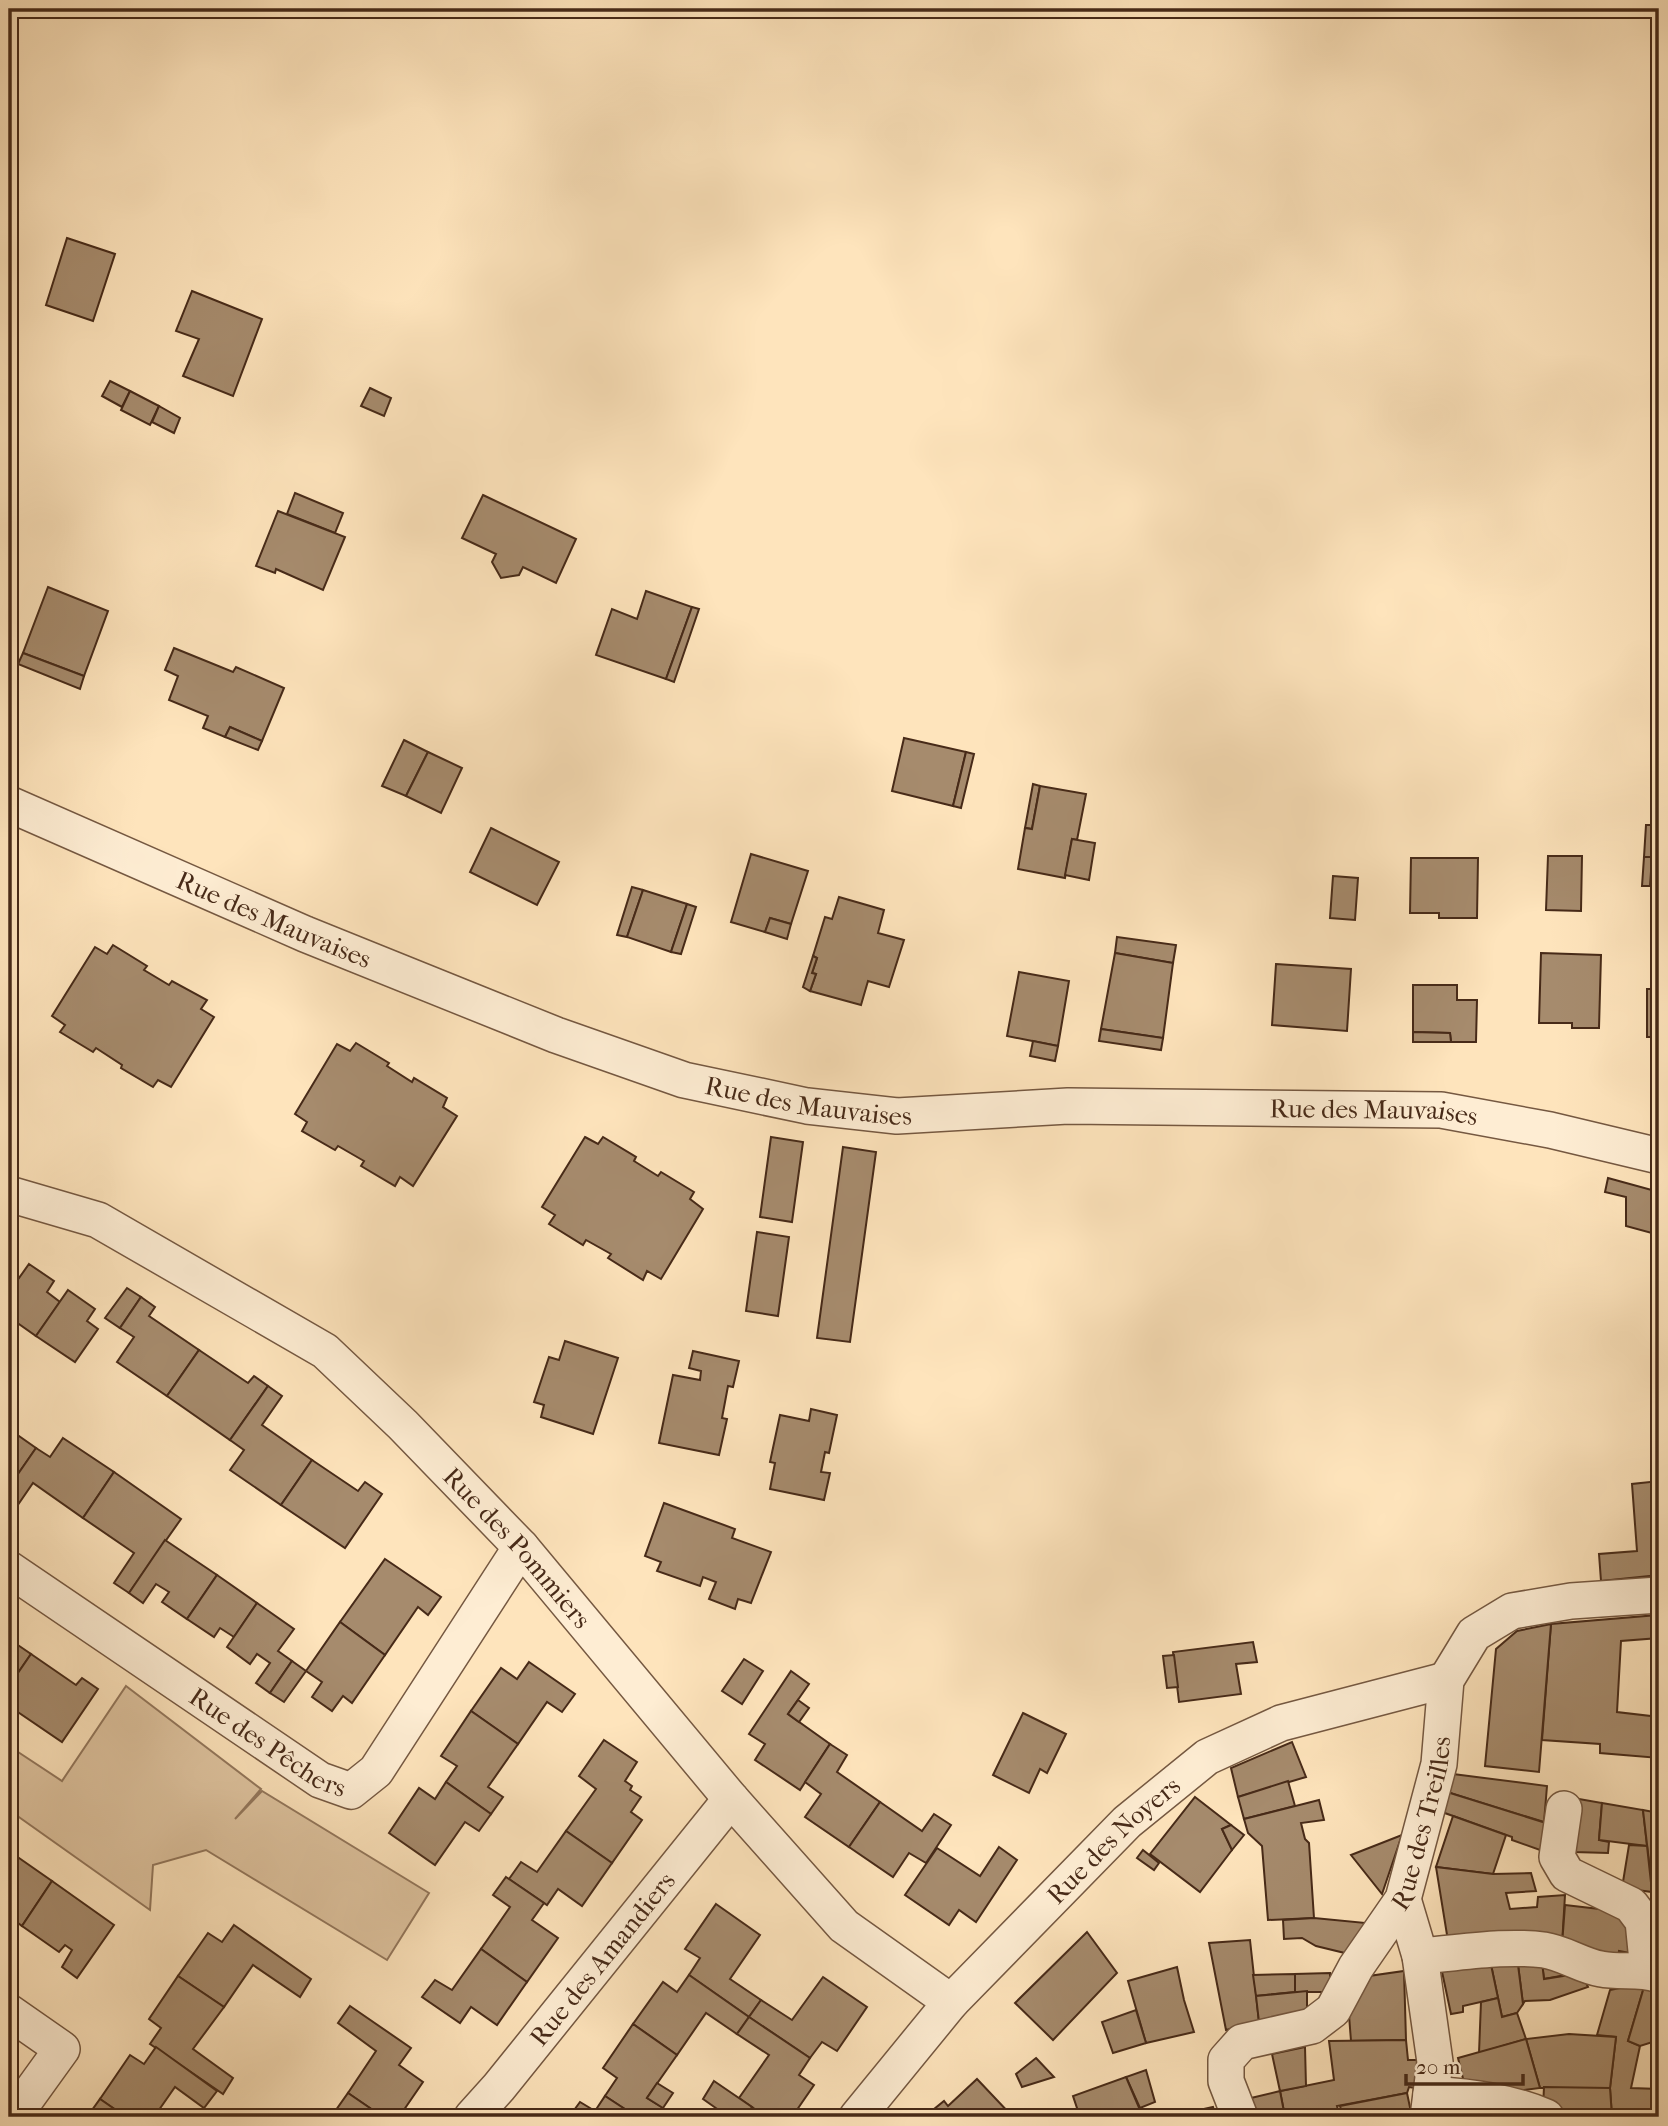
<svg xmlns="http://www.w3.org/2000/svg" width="1668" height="2126" viewBox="0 0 1668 2126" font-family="'IM FELL French Canon',serif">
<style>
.green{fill:#dfc4a0;stroke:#93775c;stroke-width:2}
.building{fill:#a68b6d;stroke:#472a18;stroke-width:2}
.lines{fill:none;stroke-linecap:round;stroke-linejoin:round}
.street-casing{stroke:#755841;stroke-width:38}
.street{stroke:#feedd3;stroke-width:35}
.labels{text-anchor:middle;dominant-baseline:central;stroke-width:6;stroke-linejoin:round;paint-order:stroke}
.street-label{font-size:26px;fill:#472a18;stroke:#feedd3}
</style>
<rect width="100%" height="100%" fill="#fee4bc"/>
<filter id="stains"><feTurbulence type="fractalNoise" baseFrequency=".00286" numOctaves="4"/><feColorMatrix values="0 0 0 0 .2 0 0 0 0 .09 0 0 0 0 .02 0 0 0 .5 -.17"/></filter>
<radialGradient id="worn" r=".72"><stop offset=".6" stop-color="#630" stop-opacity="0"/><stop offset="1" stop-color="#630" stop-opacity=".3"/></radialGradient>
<polygon class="green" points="126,1686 261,1789 235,1819 262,1791 429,1893 387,1960 206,1850 153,1865 150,1910 9,1810 9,1746 62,1781"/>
<g class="building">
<polygon points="67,238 115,254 93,321 46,305"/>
<polygon points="192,291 262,319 233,396 183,376 199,339 176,331"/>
<polygon points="110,381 130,391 122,407 102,396"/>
<polygon points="370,388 391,398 384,416 361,406"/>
<polygon points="130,391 159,406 150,425 121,410"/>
<polygon points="159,406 180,418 174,433 152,422"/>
<polygon points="295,493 343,513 335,533 287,514"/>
<polygon points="483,495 576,539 556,583 523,567 519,575 501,578 492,562 496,554 462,538"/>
<polygon points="278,511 345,537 323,590 276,569 275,573 256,566"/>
<polygon points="48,587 108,611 84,676 23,653"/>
<polygon points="646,591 692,607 666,679 596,655 612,609 637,619"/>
<polygon points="692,607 699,609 674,682 666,679"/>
<polygon points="174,648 233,672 236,667 284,688 262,741 230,727 225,737 203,728 208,716 169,700 178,676 165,670"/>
<polygon points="23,653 84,676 80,689 18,664"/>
<polygon points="230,727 262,741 258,750 225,737"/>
<polygon points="904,738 966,752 953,806 892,791"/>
<polygon points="404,740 428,752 406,796 382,786"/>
<polygon points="428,752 462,768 441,813 406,796"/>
<polygon points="966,752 974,754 961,808 953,806"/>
<polygon points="1033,784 1040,786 1032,829 1025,828"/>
<polygon points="1040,786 1086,794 1077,840 1072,839 1065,878 1018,869 1025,828 1032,829"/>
<polygon points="1646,825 1659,825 1659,886 1650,886 1652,857 1644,857"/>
<polygon points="491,828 559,862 537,905 470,872"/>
<polygon points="1072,839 1095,843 1089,880 1065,875"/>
<polygon points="751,854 808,871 791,924 770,918 765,932 731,922"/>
<polygon points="1548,856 1582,856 1581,911 1546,910"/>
<polygon points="1644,857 1652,857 1650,886 1642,886"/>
<polygon points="1411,858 1478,858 1477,918 1439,918 1439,913 1410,913"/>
<polygon points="1333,876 1358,878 1355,920 1330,918"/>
<polygon points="632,887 643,890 627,937 617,935"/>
<polygon points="643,890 687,904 671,952 627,937"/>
<polygon points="839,897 884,910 878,933 904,940 889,987 868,981 861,1005 810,991 816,974 812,973 817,958 813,956 825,917 832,919"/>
<polygon points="687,904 696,907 681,954 671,952"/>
<polygon points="770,918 791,924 787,939 765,932"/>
<polygon points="1117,937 1176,945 1173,963 1115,953"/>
<polygon points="113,945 147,966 144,970 169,985 172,981 207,1000 201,1009 214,1017 171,1087 158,1080 153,1087 121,1068 122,1065 96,1048 93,1052 60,1032 65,1025 52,1016 95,947 107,954"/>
<polygon points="1115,953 1173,963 1163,1038 1101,1029"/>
<polygon points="1541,953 1601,955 1599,1028 1572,1028 1572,1023 1539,1023"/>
<polygon points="813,956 817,958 812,973 816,974 810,991 803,987"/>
<polygon points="1276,964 1351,969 1347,1031 1272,1025"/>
<polygon points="1019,972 1069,981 1058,1046 1007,1036"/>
<polygon points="1413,985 1457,985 1457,1000 1477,1000 1476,1042 1451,1042 1450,1033 1413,1032"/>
<rect x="1647" y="989" width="12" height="48"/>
<polygon points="1101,1029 1163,1038 1161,1050 1099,1041"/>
<polygon points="1413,1032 1450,1033 1451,1042 1413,1042"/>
<polygon points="1033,1041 1058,1046 1055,1061 1030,1056"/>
<polygon points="356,1043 389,1063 387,1066 412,1082 414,1078 447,1098 443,1107 457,1116 413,1186 400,1177 395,1186 361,1166 364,1161 338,1146 335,1150 302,1131 307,1122 295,1114 337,1044 350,1051"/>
<polygon points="585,1137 598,1144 603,1137 636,1157 634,1161 658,1176 661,1172 694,1192 690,1199 703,1209 661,1279 647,1271 643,1280 608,1258 611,1254 586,1240 583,1245 549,1224 555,1215 542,1207"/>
<polygon points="771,1137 803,1142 792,1222 760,1217"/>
<polygon points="843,1147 876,1152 850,1342 817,1338"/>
<polygon points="1608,1178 1659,1192 1659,1235 1626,1226 1626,1197 1605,1192"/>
<polygon points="757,1232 789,1237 778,1316 746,1311"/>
<polygon points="29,1264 54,1281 47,1292 60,1302 36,1336 9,1317 9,1292"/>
<polygon points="9,1269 19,1277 9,1292"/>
<polygon points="127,1288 141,1297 120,1328 105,1318"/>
<polygon points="68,1290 95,1309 87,1321 98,1329 75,1362 36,1336"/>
<polygon points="141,1297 155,1307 149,1316 199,1350 167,1396 117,1362 134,1337 120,1328"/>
<polygon points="565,1341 618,1358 593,1434 541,1417 544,1405 534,1402 549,1357 559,1360"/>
<polygon points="199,1350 248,1383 254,1376 268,1386 230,1440 167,1396"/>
<polygon points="693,1351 739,1361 733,1387 728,1386 722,1418 727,1419 719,1455 659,1443 673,1375 700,1380 701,1371 689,1368"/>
<polygon points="268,1386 282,1396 262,1425 312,1460 281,1505 230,1470 244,1450 230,1440"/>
<polygon points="811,1409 837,1415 829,1453 825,1452 821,1472 830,1473 824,1500 770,1489 775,1463 770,1462 780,1415 809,1421"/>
<polygon points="9,1429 36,1448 9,1487"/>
<polygon points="63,1438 114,1472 83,1518 33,1483 13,1512 9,1510 9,1487 36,1448 50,1457"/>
<polygon points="312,1460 358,1491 365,1482 382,1494 345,1548 281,1505"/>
<polygon points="114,1472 181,1519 129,1593 114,1583 134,1553 83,1518"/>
<polygon points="1659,1481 1659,1575 1601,1581 1599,1554 1637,1551 1632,1484"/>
<polygon points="664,1503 735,1529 732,1538 771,1552 751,1603 738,1599 735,1609 709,1599 716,1582 703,1577 700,1586 657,1571 661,1562 645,1556"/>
<polygon points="165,1540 217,1575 187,1619 162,1602 169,1592 156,1584 143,1603 129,1593"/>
<polygon points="385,1559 441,1597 428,1615 418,1607 385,1655 340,1622"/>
<polygon points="217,1575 257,1603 234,1637 220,1628 214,1637 187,1619"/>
<polygon points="257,1603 294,1629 278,1651 292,1661 270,1693 256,1683 270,1663 257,1654 250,1664 227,1647"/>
<polygon points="1657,1609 1659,1609 1659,1638 1621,1641 1617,1712 1659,1717 1659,1758 1600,1753 1600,1744 1542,1740 1551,1624 1657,1615"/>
<polygon points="340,1622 385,1655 352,1703 343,1696 332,1711 312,1697 322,1682 306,1671"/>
<polygon points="1551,1624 1539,1772 1485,1766 1496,1649 1517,1631"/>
<polygon points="9,1639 31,1654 9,1686"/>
<polygon points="1253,1642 1257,1662 1236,1664 1241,1694 1179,1702 1173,1652"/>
<polygon points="31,1654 76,1685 82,1678 98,1689 62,1742 9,1706 9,1686"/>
<polygon points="1174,1655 1178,1687 1167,1688 1163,1656"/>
<polygon points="744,1659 763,1671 742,1704 722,1691"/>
<polygon points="292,1661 306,1671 284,1702 270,1693"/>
<polygon points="529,1662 575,1694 562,1712 547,1702 518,1744 471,1711 501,1668 517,1679"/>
<polygon points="791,1671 809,1684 788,1714 830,1744 800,1790 755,1760 765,1744 749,1734"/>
<polygon points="798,1700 809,1708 799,1722 788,1714"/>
<polygon points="471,1711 518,1744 488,1787 503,1797 491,1814 446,1782 457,1766 441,1756"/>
<polygon points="1023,1713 1066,1734 1047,1773 1040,1769 1029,1793 993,1775"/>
<polygon points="604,1740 637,1762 625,1781 632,1786 630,1790 641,1797 631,1812 642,1820 612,1863 566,1831 596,1789 579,1776"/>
<polygon points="1292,1742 1306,1777 1238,1797 1231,1768"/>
<polygon points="830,1744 847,1755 837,1772 880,1802 849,1847 805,1817 821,1794 805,1782"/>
<polygon points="1453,1774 1547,1786 1544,1822 1447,1792"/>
<polygon points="1288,1781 1295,1806 1244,1819 1238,1797"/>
<polygon points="446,1782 491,1814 479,1831 465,1822 435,1865 389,1833 419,1788 435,1799"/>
<polygon points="1447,1792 1549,1824 1540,1850 1512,1840 1512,1837 1442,1812"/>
<polygon points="1195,1797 1231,1825 1222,1829 1232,1850 1200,1892 1150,1854"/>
<polygon points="1579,1799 1602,1803 1599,1840 1609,1842 1608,1853 1574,1852"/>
<polygon points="1319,1800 1324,1820 1301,1823 1305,1839 1309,1843 1314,1918 1268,1920 1262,1846 1248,1833 1244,1819"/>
<polygon points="880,1802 922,1831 934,1814 951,1825 926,1863 909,1853 893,1877 849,1847"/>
<polygon points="1602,1803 1643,1810 1647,1846 1599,1840"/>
<polygon points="1643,1810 1659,1813 1659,1888 1652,1887"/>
<polygon points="1453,1816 1506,1835 1493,1874 1436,1867"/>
<polygon points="1231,1825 1244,1835 1232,1850 1222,1829"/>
<polygon points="566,1831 612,1863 582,1906 558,1889 547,1905 509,1879 521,1862 537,1872"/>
<polygon points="1402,1835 1382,1894 1351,1855"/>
<polygon points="1629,1845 1647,1846 1652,1892 1622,1888"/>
<polygon points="999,1847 1017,1860 976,1922 959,1910 949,1925 905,1895 937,1848 980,1876"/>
<polygon points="1143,1850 1159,1863 1154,1870 1137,1858"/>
<polygon points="9,1851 52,1881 22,1926 9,1916"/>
<polygon points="1436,1867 1493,1874 1531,1873 1536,1891 1506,1893 1510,1909 1537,1907 1538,1897 1565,1895 1562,1945 1448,1941"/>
<polygon points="506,1877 544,1903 532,1920 558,1938 527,1982 481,1949 510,1907 493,1895"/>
<polygon points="52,1881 114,1925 77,1978 62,1967 72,1950 65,1945 59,1952 22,1926"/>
<polygon points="716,1904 760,1935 730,1979 761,2000 749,2017 689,1975 700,1958 685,1949"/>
<polygon points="1565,1905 1608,1910 1637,1932 1635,1954 1619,1951 1617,1963 1562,1945"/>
<polygon points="1314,1918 1366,1923 1349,1954 1316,1946 1302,1938 1284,1939 1283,1920"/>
<polygon points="234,1925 311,1979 300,1997 253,1965 224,2007 178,1976 208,1933 222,1942"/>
<polygon points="1087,1932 1117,1973 1053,2040 1015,2003"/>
<polygon points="1250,1940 1259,2022 1226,2030 1209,1943"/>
<polygon points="481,1949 527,1982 497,2025 471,2007 460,2023 422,1997 435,1980 452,1990"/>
<polygon points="1541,1954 1566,1975 1544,1979"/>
<polygon points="1541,1954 1544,1979 1582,1973 1588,1987 1550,2000 1525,2001 1523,2004 1517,1957"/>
<polygon points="1517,1957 1523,2004 1517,2013 1502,2017 1490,1960"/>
<polygon points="1490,1960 1498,1998 1463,2006 1463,2012 1451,2014 1441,1967"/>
<polygon points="1177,1967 1184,2000 1194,2032 1146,2043 1128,1981"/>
<polygon points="1404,1971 1406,2040 1351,2041 1348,2002 1362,1977"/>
<polygon points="1330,1973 1330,1992 1295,1992 1295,1974"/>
<polygon points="1295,1974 1295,1992 1256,1996 1253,1975"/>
<polygon points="689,1975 749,2017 737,2034 706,2013 677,2055 633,2024 663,1982 677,1992"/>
<polygon points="178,1976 224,2007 193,2049 233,2078 223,2094 150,2044 161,2028 149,2019"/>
<polygon points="823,1977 867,2007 837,2051 822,2042 810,2058 749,2017 761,2000 792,2020"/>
<polygon points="1630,1986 1644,1987 1628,2041 1640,2046 1631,2088 1659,2089 1659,2111 1612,2116 1610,2088 1616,2037 1597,2035 1610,1990"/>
<polygon points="1644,1987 1659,1992 1659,2040 1640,2046 1628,2041"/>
<polygon points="1307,1991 1307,2013 1259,2022 1256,1996"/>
<polygon points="1498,1998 1502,2017 1517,2013 1526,2039 1479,2053 1481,2002"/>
<polygon points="350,2006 411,2048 399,2065 423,2082 399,2117 383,2117 348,2093 376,2051 338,2023"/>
<polygon points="1136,2010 1146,2043 1113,2053 1102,2022"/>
<polygon points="749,2017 810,2058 799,2075 814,2085 792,2117 766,2117 739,2098 769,2055 737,2034"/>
<polygon points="633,2024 677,2055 647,2098 663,2108 656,2117 637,2117 605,2096 617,2078 603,2068"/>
<polygon points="1569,2034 1616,2037 1610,2088 1540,2088 1526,2039"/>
<polygon points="1526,2039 1540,2088 1493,2094 1465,2087 1458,2058"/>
<polygon points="1406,2040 1408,2060 1421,2060 1422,2089 1409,2087 1407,2093 1337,2106 1340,2117 1285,2117 1280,2091 1334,2080 1329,2041"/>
<polygon points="156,2047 217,2091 204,2108 175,2087 154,2117 126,2117 100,2099 130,2055 144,2064"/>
<polygon points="1305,2047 1306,2086 1280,2091 1272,2054"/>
<polygon points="1036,2058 1054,2077 1022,2087 1016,2074"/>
<polygon points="1146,2070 1155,2102 1140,2108 1126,2077"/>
<polygon points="1126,2077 1143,2117 1080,2117 1073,2096"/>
<polygon points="977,2079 1013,2117 920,2117 928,2110 934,2109 944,2101 948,2106"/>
<polygon points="714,2081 752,2107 745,2117 716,2117 720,2111 703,2099"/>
<polygon points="657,2083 673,2093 663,2108 647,2098"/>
<polygon points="1544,2087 1610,2088 1612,2117 1561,2117 1543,2108"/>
<polygon points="1280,2091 1285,2117 1257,2117 1251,2098"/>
<polygon points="348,2093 383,2117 331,2117"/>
<polygon points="1407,2093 1412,2117 1343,2117 1340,2106"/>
<polygon points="605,2096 637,2117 569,2117 580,2102 595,2111"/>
<polygon points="100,2099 126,2117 87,2117"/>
<polygon points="1213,2107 1216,2117 1168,2117"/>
<polygon points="1476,2107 1510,2117 1441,2117 1442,2116"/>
<polygon points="1659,2111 1659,2117 1612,2117 1612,2116"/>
</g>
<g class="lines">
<g class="street-casing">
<g id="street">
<path id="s1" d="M9,804L305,934L556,1035L684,1080L807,1106L897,1116L1068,1106L1441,1110L1550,1130L1659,1156"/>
<path id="s2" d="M9,1194L98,1220L325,1351L403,1425L521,1547L731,1799L844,1926L951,2002"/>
<path id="s3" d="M9,1569L320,1780L351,1791L376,1771L521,1547"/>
<polyline points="1564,1809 1557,1857 1567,1874 1631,1905 1643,1921 1648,1971"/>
<polyline points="1403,1899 1420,1956 1435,2062 1428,2117"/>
<path d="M1420,1956C1461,1953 1503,1945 1544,1950C1564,1953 1582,1966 1601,1969C1620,1973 1641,1968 1659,1975"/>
<polyline points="9,2012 62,2049 13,2117"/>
<path d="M1431,2094C1471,2097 1509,2101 1546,2117"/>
<path id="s4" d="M472,2117L499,2087L731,1799"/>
<path id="s5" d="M857,2117L951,2002L1127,1822L1207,1757L1281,1723L1446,1680"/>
<path id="s6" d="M1240,2117L1226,2081V2060L1242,2042L1312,2026L1333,2010L1356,1967L1403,1899L1439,1764L1446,1680L1474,1634L1512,1611L1571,1601L1659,1595"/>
</g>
</g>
<use href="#street" class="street"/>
</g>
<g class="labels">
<g class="street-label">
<text stroke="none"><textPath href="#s1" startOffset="289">Rue des Mauvaises</textPath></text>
<text stroke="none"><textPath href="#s1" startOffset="856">Rue des Mauvaises</textPath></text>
<text stroke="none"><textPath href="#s1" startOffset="1423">Rue des Mauvaises</textPath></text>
<text stroke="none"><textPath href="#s2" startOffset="630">Rue des Pommiers</textPath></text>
<text stroke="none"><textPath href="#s3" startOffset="312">Rue des Pêchers</textPath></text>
<text stroke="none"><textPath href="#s6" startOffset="392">Rue des Treilles</textPath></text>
<text stroke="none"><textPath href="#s5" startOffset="378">Rue des Noyers</textPath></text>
<text stroke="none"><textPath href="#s4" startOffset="205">Rue des Amandiers</textPath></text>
</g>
</g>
<rect width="1668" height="2126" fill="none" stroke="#fee4bc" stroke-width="35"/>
<rect x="10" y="10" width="1647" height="2105" fill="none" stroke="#472a18" stroke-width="3.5"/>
<rect x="18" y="18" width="1633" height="2091" fill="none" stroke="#472a18" stroke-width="2"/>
<path d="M1406 2074v10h117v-10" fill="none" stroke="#472a18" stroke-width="3.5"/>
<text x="1416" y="2074" font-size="21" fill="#472a18" stroke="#feedd3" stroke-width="5" paint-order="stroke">20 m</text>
<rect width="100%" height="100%" filter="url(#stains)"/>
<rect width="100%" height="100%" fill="url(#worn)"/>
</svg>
